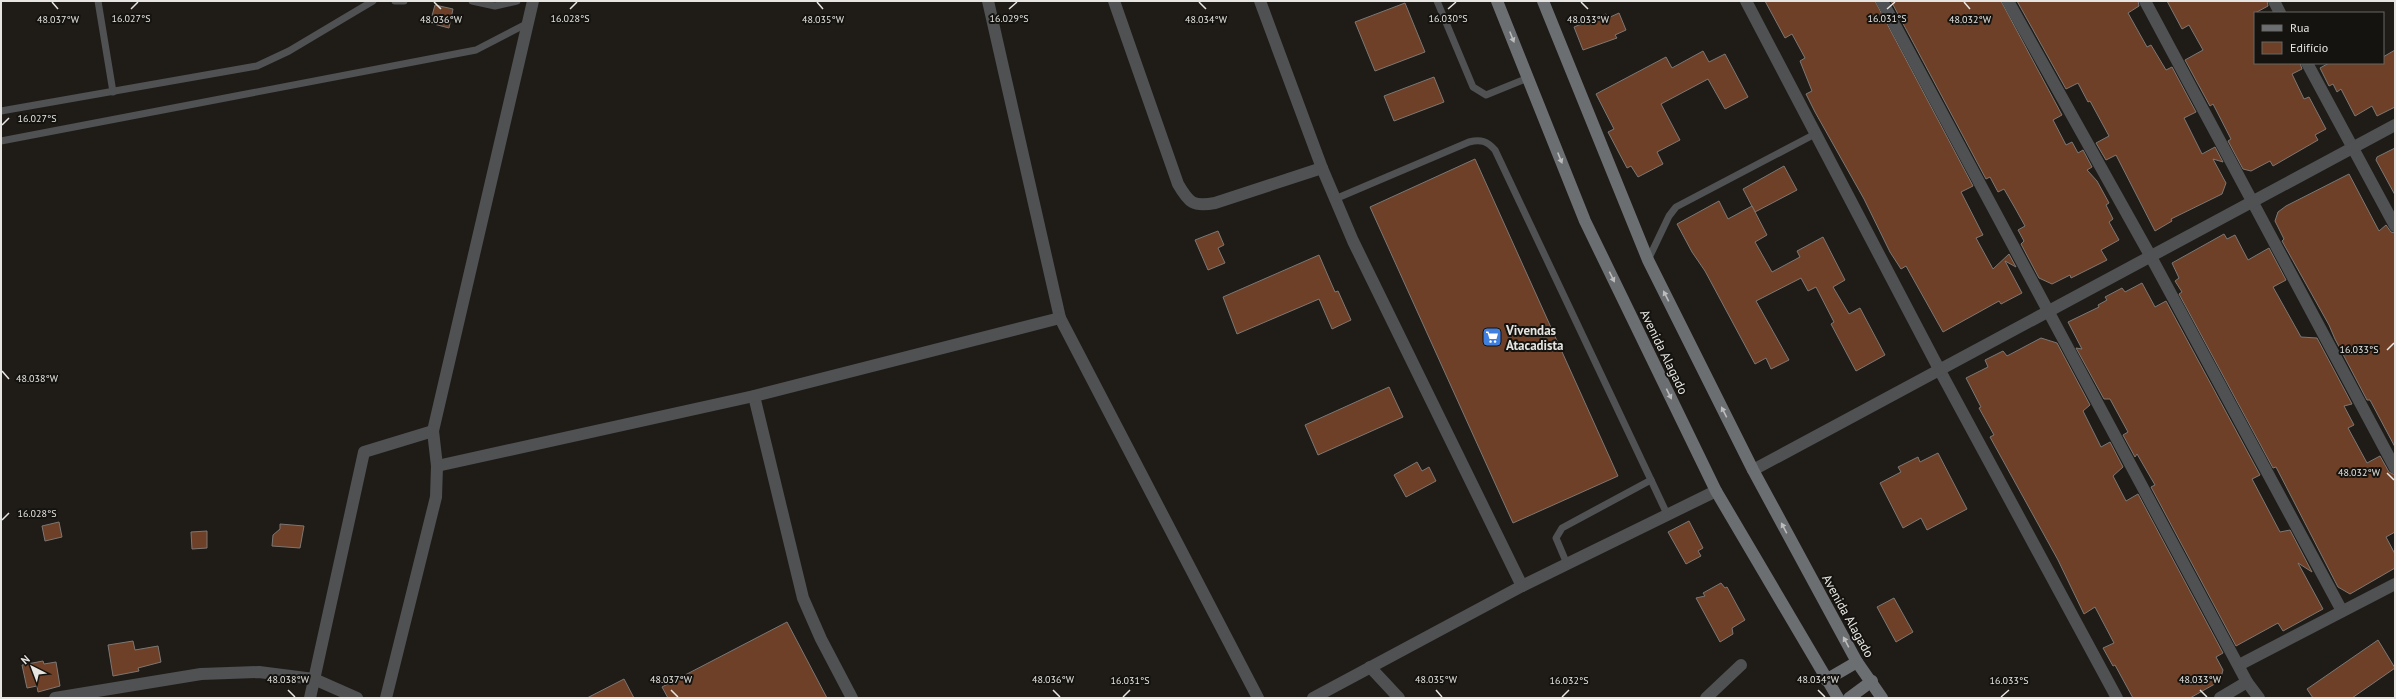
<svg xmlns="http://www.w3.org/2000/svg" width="2396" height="699" viewBox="0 0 2396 699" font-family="'PT Sans',sans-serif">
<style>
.building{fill:#6e4027;stroke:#7d7774}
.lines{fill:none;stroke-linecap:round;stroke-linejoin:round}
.service{stroke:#4f5153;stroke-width:7}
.minor{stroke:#4f5153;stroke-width:12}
.secondary{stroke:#6c6f72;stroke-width:12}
.oneway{fill:#bbbcbb}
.ticks{fill:none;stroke:#e6e5e2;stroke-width:1.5}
.labels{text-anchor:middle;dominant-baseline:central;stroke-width:4;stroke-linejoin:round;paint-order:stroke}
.poi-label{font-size:13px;font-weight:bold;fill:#e6e5e2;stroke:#15130f;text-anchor:start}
.street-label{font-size:13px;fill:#e6e5e2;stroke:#15130f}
.ticks-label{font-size:10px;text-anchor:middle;fill:#e6e5e2;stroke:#15130f;stroke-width:4;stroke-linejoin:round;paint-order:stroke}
</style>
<rect width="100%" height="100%" fill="#1f1c18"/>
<g class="building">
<polygon points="1765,1 1875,1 1973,186 1961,192 1983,235 1976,238 1993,269 2009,254 2016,267 2005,261 2022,293 2001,304 1999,301 1943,332 1906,266 1901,269 1890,252 1864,199 1815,112 1806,94 1812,91 1800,61 1805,58 1792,34 1785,38"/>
<polygon points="1891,1 2001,1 2062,115 2053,120 2066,145 2072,142 2078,153 2083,150 2092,167 2087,170 2097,181 2109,203 2106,205 2113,219 2109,222 2119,240 2101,250 2107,260 2071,278 2070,275 2052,284 2039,278 2021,244 2024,241 2018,230 2025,226 2015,208 2004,189 1998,192 1990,177 1986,179"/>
<polygon points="2017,1 2138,1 2139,6 2128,13 2147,47 2151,45 2166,70 2172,67 2196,112 2184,118 2202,154 2215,147 2223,162 2213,159 2226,183 2222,194 2171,219 2172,221 2155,231 2116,155 2106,160 2096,143 2109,136 2090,101 2088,102 2078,83 2066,89"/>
<polygon points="2167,1 2267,1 2268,6 2255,13 2255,63 2300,63 2302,69 2292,74 2304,99 2309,97 2326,129 2315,135 2318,140 2273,166 2270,161 2251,171 2243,169 2228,141 2231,139 2213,104 2210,106 2185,60 2203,50 2189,25 2182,29"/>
<polygon points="1405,3 1425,52 1375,71 1355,22"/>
<polygon points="435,5 453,9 449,28 430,23"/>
<polygon points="1619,13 1626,30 1615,35 1617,38 1583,50 1574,27 1606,14 1608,18"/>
<polygon points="2395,50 2395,107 2377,116 2372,106 2355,116 2341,89 2337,92 2333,84 2329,86 2320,68 2329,63 2383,63 2383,57"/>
<polygon points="1703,51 1709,62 1725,54 1748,97 1725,109 1708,79 1661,104 1680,140 1657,152 1663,164 1638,177 1631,166 1627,168 1608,132 1614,129 1596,94 1666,57 1672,68"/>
<polygon points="1434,77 1444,102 1394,121 1384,96"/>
<polygon points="2395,148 2395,195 2376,160 2377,157"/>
<polygon points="1475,159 1618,476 1513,523 1370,207"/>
<polygon points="1784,166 1797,190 1755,212 1743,189"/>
<polygon points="2349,174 2379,231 2386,225 2391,232 2395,233 2395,447 2370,400 2367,400 2335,339 2329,325 2282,241 2284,239 2275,221 2278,212 2286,206"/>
<polygon points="1719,201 1728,219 1752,206 1767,235 1755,242 1772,272 1800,257 1797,251 1823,237 1845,280 1833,287 1849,314 1860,308 1885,355 1856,371 1831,324 1834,322 1816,287 1808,291 1801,278 1756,301 1789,360 1771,369 1766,358 1755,364 1705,271 1692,252 1677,224"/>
<polygon points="1218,231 1224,245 1218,248 1225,263 1208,270 1195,240"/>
<polygon points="2224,234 2227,239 2235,235 2248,260 2269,248 2286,280 2273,287 2301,337 2317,338 2352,404 2344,406 2354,425 2348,428 2367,463 2380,456 2389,472 2395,475 2395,532 2386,537 2395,554 2395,568 2350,594 2338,587 2276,467 2273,468 2179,294 2182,292 2175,281 2179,278 2172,263"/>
<polygon points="1319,255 1335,292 1338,291 1351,320 1332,329 1319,299 1237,334 1223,297"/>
<polygon points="2142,283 2155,307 2166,301 2260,475 2252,479 2280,532 2290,530 2312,572 2298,563 2323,609 2283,631 2278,623 2236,646 2151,487 2155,485 2137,454 2135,457 2123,435 2128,432 2110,399 2104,399 2076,348 2082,349 2068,322 2099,307 2098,305 2107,300 2105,297 2122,288 2125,292"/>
<polygon points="2041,338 2057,343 2090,405 2083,411 2101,447 2110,442 2123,467 2113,476 2126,501 2138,494 2223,653 2216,657 2223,670 2220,681 2190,698 2133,698 2115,665 2113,666 2103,648 2114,643 2095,607 2084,614 2058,560 1990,437 1994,435 1979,408 1981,407 1966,378 1988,367 1985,360 2003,351 2007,356"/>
<polygon points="1389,387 1403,417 1318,455 1305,425"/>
<polygon points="1938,453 1967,509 1927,530 1921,518 1903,528 1880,483 1901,472 1898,467 1918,457 1920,462"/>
<polygon points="1417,462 1422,471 1429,467 1436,481 1406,497 1394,475"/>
<polygon points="1689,521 1703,548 1698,551 1701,556 1686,564 1668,532"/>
<polygon points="59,522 62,537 45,541 42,526"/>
<polygon points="280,524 304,526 300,548 272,546 273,535 280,529"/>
<polygon points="207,531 207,548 192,549 191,532"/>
<polygon points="1721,583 1725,588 1727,587 1745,620 1732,628 1733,634 1720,642 1696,598 1705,596 1703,593"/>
<polygon points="1894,598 1913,632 1896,642 1877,607"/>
<polygon points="787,622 827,698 668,698 662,687"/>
<polygon points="2378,640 2395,668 2352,698 2313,698 2307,689"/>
<polygon points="133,641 135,650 158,646 161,662 138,668 139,671 113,676 108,645"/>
<polygon points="43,661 44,664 56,662 60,686 38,692 37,686 27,688 22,665"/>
<polygon points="624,679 634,698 587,698"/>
</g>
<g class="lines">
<g class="service">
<polyline points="98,1 113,92"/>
<polyline points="395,1 404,1"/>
<polyline points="472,1 495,6 517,1"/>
<polyline points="1437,1 1473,87 1486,95 1528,78"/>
<polyline points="1,111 257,66 289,51 373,1"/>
<polyline points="1,141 476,50 528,23"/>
<path d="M1335,199L1469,142C1481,139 1487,141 1495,150L1651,480L1562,528L1556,538L1567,564"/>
<polyline points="1648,260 1669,216 1676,207 1815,134"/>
<polyline points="1651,480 1667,514"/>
</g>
<g class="minor">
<polyline points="988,1 1060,318 1258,698"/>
<path d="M1114,1L1178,184C1189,203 1193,207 1215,203L1322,168"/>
<polyline points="1260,1 1322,168 1353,241 1522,586"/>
<polyline points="1746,1 1939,369 2117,698"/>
<polyline points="1882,1 2247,682 2220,698"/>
<polyline points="2008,1 2151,257 2342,611"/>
<polyline points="2145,1 2395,468"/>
<polyline points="2274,1 2280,13"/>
<polyline points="2307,63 2395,226"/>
<polyline points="754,396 803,598 821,639 852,698"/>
<polyline points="437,466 433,431 533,1"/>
<polyline points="1753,470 2395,125"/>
<polyline points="2239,665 2395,584"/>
<polyline points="1370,667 1399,698"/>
<polyline points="2247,682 2259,698"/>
<polyline points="55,698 201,674 259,672 314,679 357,698"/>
<polyline points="310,698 364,452 433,431"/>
<polyline points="386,698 436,497 437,466 754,396 1060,318"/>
<polyline points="1313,698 1522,586 1716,491"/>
<polyline points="1706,698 1741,665"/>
</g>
<g class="secondary">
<polyline points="1497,1 1585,221 1716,491 1838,698"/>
<polyline points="1543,1 1648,260 1753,470 1857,662 1882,698"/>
<polyline points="1826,680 1857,662"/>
<polyline points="1849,698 1872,681"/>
</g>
</g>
<defs><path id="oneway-solid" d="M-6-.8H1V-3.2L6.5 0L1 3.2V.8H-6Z"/></defs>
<g class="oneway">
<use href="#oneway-solid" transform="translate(1512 37) rotate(68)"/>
<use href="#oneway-solid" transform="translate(1560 158) rotate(68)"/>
<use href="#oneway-solid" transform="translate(1612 277) rotate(64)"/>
<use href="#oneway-solid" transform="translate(1666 296) rotate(-117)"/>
<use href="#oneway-solid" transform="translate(1669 394) rotate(64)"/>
<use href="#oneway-solid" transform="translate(1724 412) rotate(-117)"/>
<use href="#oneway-solid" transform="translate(1784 528) rotate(-118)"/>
<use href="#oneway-solid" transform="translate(1846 642) rotate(-118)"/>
</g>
<path class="ticks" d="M52,2L58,9M434,2L441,9M817,2L823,9M1199,2L1206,9M1581,2L1588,9M1964,2L1970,9M131,9L138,2M570,9L577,2M1009,9L1017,2M1448,9L1456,2M1887,9L1895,2M2,125L9,118M2387,350L2394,343M2,371L9,379M2387,473L2394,480M2,520L9,513M288,690L295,697M671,690L678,697M1053,690L1060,697M1436,690L1442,697M1818,690L1825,697M2200,690L2207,697M1123,697L1130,690M1562,697L1569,690M2001,697L2009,690"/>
<defs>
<g id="supermarket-square" transform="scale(1)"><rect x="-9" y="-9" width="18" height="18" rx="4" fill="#3f7fe0" stroke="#15130f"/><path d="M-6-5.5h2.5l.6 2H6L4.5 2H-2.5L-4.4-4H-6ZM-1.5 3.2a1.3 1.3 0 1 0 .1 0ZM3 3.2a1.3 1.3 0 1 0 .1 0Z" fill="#fff"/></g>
</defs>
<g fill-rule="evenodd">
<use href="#supermarket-square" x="1492" y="337"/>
</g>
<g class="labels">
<g class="poi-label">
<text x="1506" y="330">Vivendas<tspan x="1506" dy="15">Atacadista</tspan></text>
</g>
<g class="street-label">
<text transform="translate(1664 352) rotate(64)">Avenida Alagado</text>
<text transform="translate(1848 616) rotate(61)">Avenida Alagado</text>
</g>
</g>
<g class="ticks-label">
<text x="570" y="22">16.028°S</text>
<text x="1009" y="22">16.029°S</text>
<text x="1448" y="22">16.030°S</text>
<text x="1887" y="22">16.031°S</text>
<text x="131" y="22">16.027°S</text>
<text x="823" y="23">48.035°W</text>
<text x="1588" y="23">48.033°W</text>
<text x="1970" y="23">48.032°W</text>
<text x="58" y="23">48.037°W</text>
<text x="441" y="23">48.036°W</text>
<text x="1206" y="23">48.034°W</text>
<text x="37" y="122">16.027°S</text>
<text x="2359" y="353">16.033°S</text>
<text x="37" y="382">48.038°W</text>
<text x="2359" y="476">48.032°W</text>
<text x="37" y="517">16.028°S</text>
<text x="288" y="683">48.038°W</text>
<text x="671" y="683">48.037°W</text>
<text x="1053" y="683">48.036°W</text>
<text x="1436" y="683">48.035°W</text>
<text x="1818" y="683">48.034°W</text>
<text x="2200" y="683">48.033°W</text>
<text x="1130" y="684">16.031°S</text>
<text x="1569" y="684">16.032°S</text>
<text x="2009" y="684">16.033°S</text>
</g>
<rect width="2396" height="699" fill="none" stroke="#e6e5e2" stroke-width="4"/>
<rect x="2254" y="12" width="130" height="52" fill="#15130f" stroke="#696763"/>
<rect x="2262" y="25" width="20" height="6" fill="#6c6f72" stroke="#696763"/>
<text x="2290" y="32" font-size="12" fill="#e6e5e2">Rua</text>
<rect x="2262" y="42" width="20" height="12" fill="#6e4027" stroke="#696763"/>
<text x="2290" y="52" font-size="12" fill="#e6e5e2">Edifício</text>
<g transform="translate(32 667) rotate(318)" stroke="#15130f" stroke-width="3" paint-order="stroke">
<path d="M0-3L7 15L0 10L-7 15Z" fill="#e6e5e2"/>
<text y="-6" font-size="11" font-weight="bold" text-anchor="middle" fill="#e6e5e2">N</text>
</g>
</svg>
